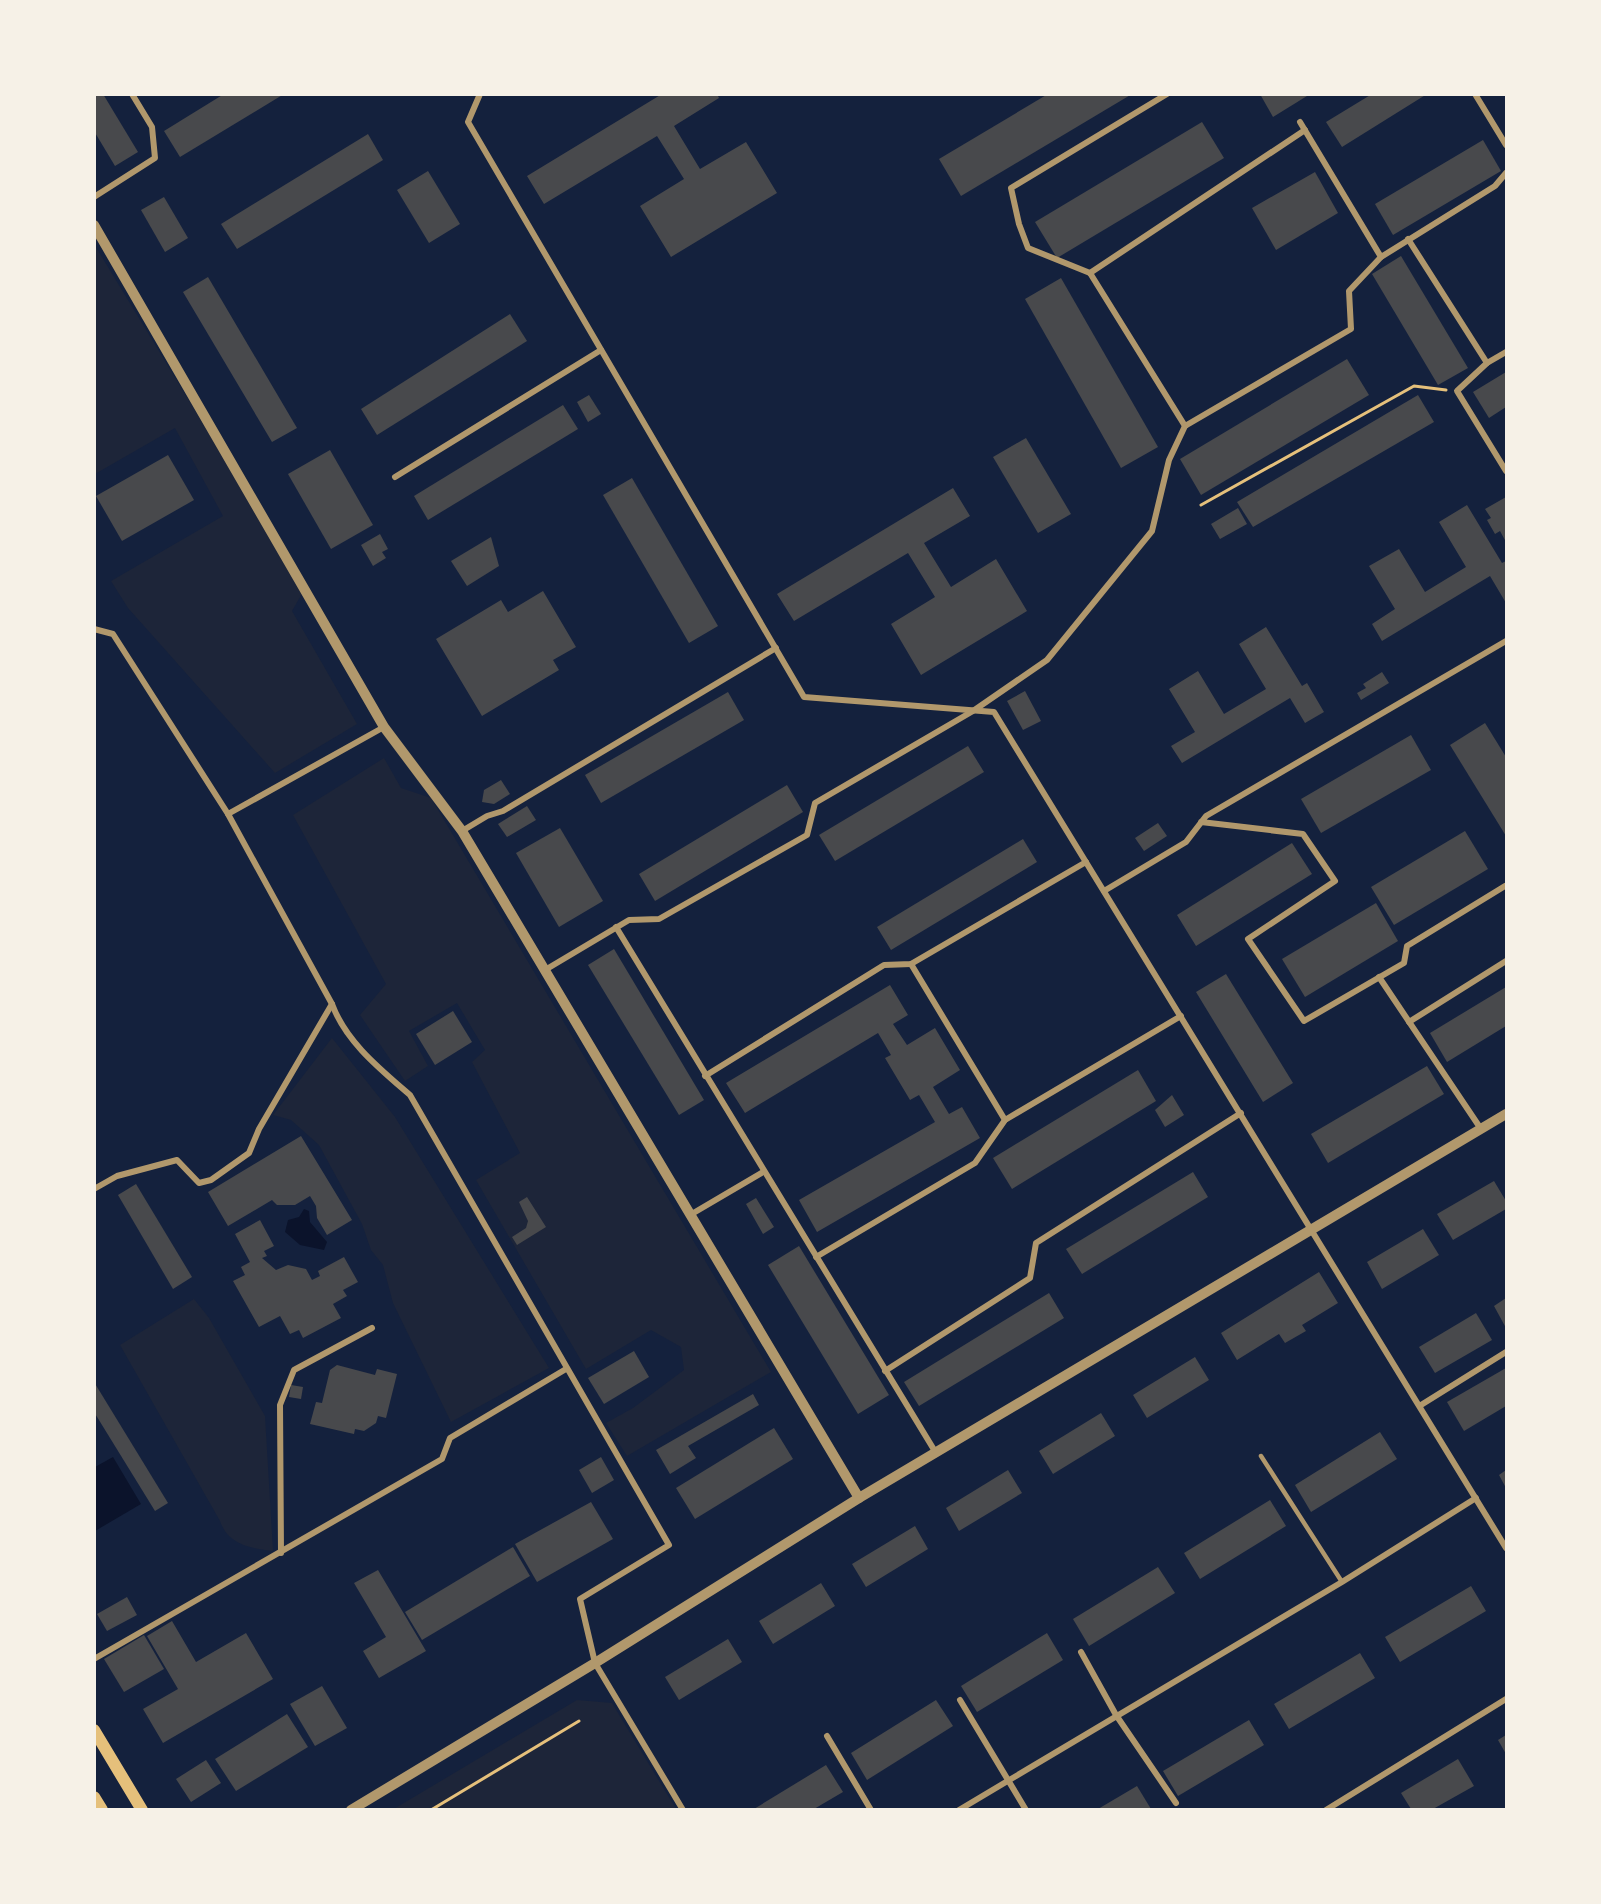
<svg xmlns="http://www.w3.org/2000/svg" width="1601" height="1904" viewBox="0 0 1601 1904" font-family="'Golos Text',sans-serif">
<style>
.green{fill:#1d2539}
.water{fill:#0b132b}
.building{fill:#48494c}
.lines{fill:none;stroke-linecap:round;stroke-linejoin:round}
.path{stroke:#e5c07b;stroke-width:3}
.service{stroke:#b1986c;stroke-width:4.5}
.minor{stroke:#b1986c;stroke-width:6}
.tertiary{stroke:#b1986c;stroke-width:10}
.secondary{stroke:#e5c07b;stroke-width:12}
</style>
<rect width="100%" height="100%" fill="#14213d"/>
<g class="green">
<polygon points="94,244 304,590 292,611 357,724 275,773 128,608 111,581 223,516 175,428 95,474"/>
<polygon points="384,758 401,788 431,798 771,1372 627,1456 606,1423 633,1408 684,1370 681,1347 651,1330 586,1369 476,1180 520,1153 472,1062 485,1050 457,1003 409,1031 428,1066 405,1081 360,1015 386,984 293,815"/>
<polygon points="332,1038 395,1117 549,1368 451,1422 393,1303 383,1265 371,1250 362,1224 319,1145 291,1120 273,1115"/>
<path d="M194,1299L209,1318L265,1416L273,1551C251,1548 228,1545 220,1521L120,1345Z"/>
<polygon points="577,1700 612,1703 676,1809 392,1810"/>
</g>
<g class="water">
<polygon points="304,1209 309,1211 310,1222 327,1242 324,1250 300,1245 285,1232 288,1220 299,1217"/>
<polygon points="113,1457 141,1504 95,1531 95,1467"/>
</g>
<g class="building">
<polygon points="94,94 103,94 138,152 115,166 94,131"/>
<polygon points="224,94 284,94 180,157 164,131"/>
<polygon points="662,94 717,94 719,98 674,126 700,169 746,142 777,193 671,257 640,206 684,179 657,136 544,204 527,176"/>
<polygon points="1048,94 1132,94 961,196 939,159"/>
<polygon points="1260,94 1306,94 1307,96 1273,117"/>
<polygon points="1372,94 1427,94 1342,147 1326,122"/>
<polygon points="1202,122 1224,158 1057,258 1035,222"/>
<polygon points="368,134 383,160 237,249 221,224"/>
<polygon points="1483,140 1501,171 1393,235 1375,204"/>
<polygon points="428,171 460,224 429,243 397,190"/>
<polygon points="1315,172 1338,213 1276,250 1252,208"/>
<polygon points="164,197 188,238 165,252 141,210"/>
<polygon points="1401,256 1468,368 1438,385 1372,274"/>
<polygon points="208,277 297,428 272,442 183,292"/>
<polygon points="1061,278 1158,447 1121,468 1025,299"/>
<polygon points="510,314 527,341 377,435 361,409"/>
<polygon points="1347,359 1369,395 1201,495 1180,459"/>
<polygon points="1506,372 1506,407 1489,418 1473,392"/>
<polygon points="589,395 601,414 588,422 577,402"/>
<polygon points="1418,395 1434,422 1253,527 1237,502"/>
<polygon points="563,405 578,429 428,520 414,496"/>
<polygon points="1026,438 1071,514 1038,533 993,457"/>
<polygon points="330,450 373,525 331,549 288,474"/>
<polygon points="168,455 194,500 122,541 96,496"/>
<polygon points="632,478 718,626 689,643 603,495"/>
<polygon points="953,488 970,516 924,543 951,587 996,559 1027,611 921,675 891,624 935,597 908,553 794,621 777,594"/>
<polygon points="1506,497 1506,542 1500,531 1495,534 1487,520 1491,518 1485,509"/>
<polygon points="1467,505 1502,563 1506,561 1506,603 1490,576 1382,641 1372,624 1395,609 1369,566 1399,549 1425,592 1466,567 1439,522"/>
<polygon points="1238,508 1247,524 1220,539 1211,524"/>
<polygon points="380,534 388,549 382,552 386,558 373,566 361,545"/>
<polygon points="491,537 499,566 467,586 451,561"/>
<polygon points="543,591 576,647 553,660 559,670 482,716 436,639 501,600 508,612"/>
<polygon points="1266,627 1302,686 1307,683 1324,712 1305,723 1290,698 1182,763 1171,746 1195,732 1169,689 1198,671 1224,714 1266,689 1239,644"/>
<polygon points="1382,672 1389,683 1361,700 1357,693 1366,688 1363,684"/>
<polygon points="1025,691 1041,721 1023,730 1007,701"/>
<polygon points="728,692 744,720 601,803 585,775"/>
<polygon points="1485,723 1506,757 1506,836 1450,745"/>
<polygon points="1411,735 1431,770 1321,833 1301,799"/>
<polygon points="968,746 984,772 835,861 819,835"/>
<polygon points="501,780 510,794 494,804 482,802 484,790"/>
<polygon points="787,785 803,812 655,901 639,874"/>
<polygon points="527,806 536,820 507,837 498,824"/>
<polygon points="1158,823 1167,836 1144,851 1135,838"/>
<polygon points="560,828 603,901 559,927 516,853"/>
<polygon points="1465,831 1488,869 1394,925 1371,887"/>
<polygon points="1023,839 1037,862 891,950 877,927"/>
<polygon points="1292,843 1312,874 1196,946 1177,915"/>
<polygon points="1376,903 1398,941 1305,997 1282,959"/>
<polygon points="614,949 704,1100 679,1115 588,965"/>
<polygon points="1226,974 1293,1083 1263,1102 1196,992"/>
<polygon points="890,985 908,1015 893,1024 907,1045 935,1028 960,1070 933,1087 949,1114 962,1107 980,1138 817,1232 799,1200 935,1122 919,1095 910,1100 885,1058 891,1055 878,1033 745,1113 726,1083"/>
<polygon points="1506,987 1506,1026 1447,1062 1430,1033"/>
<polygon points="453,1011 472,1042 435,1065 416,1034"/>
<polygon points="1427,1066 1444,1094 1328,1163 1311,1134"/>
<polygon points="1138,1070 1156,1101 1012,1189 993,1158"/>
<polygon points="1172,1095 1184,1115 1165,1127 1155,1110"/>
<polygon points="301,1136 352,1220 327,1235 317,1218 316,1206 310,1196 295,1205 277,1205 272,1200 228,1226 208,1192"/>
<polygon points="1193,1172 1208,1197 1082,1274 1066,1249"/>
<polygon points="1494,1181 1506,1201 1506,1209 1453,1240 1437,1214"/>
<polygon points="136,1184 192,1277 173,1289 118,1195"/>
<polygon points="527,1197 546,1227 517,1245 512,1237 526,1228 528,1221 519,1202"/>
<polygon points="756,1198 774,1227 763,1234 746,1204"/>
<polygon points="260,1220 274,1246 264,1251 267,1256 262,1258 276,1270 288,1265 306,1269 312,1280 320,1276 318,1271 344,1257 358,1282 343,1290 347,1296 333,1304 341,1318 303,1338 299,1330 290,1334 280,1316 259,1327 233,1281 245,1275 241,1267 250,1262 235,1234"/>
<polygon points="1423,1229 1439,1255 1382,1289 1367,1262"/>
<polygon points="799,1246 889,1395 858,1414 768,1265"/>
<polygon points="1319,1272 1338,1303 1302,1325 1306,1331 1285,1343 1279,1334 1237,1360 1221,1333"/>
<polygon points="1049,1293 1064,1318 919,1406 904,1382"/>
<polygon points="1506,1298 1506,1328 1494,1306"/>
<polygon points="1476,1313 1492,1340 1435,1373 1419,1347"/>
<polygon points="634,1351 649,1377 604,1404 588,1378"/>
<polygon points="1195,1357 1209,1380 1147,1418 1133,1395"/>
<polygon points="337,1365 375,1375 377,1369 397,1374 386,1418 378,1416 376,1423 364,1431 355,1429 354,1434 310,1424 316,1402 322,1403 330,1370"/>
<polygon points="1506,1368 1506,1406 1464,1431 1447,1402"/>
<polygon points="94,1382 168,1503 155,1511 94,1412"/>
<polygon points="291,1385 303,1387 301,1399 289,1397"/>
<polygon points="753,1394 759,1405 688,1446 696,1458 670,1474 656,1450"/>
<polygon points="1101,1413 1115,1436 1053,1474 1039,1451"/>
<polygon points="774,1428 793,1459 695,1519 676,1488"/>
<polygon points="1380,1432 1397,1459 1311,1512 1295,1485"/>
<polygon points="601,1457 614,1480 592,1493 579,1470"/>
<polygon points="1008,1470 1022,1493 959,1531 946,1508"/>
<polygon points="1506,1470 1506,1488 1499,1475"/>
<polygon points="1270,1500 1286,1526 1200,1579 1184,1553"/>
<polygon points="591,1502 613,1539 537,1582 515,1544"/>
<polygon points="915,1526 928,1549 866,1587 852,1564"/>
<polygon points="513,1547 530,1576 422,1640 405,1612"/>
<polygon points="1158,1567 1175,1593 1089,1646 1073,1619"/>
<polygon points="378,1570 426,1651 379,1678 363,1651 386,1637 354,1583"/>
<polygon points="821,1583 835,1606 773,1644 759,1621"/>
<polygon points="1471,1586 1486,1611 1400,1662 1385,1637"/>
<polygon points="127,1597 137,1615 107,1631 97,1614"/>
<polygon points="172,1621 196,1662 246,1633 273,1679 163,1743 143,1709 178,1689 147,1636"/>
<polygon points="1047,1633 1063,1660 977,1712 961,1686"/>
<polygon points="144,1635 164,1669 124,1692 104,1659"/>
<polygon points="728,1639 742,1662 679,1700 665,1677"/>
<polygon points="1360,1653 1375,1678 1289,1729 1274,1704"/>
<polygon points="322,1686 347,1728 315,1746 290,1704"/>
<polygon points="936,1700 953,1726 867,1780 851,1753"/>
<polygon points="287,1714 308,1747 236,1791 215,1759"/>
<polygon points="1249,1720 1264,1745 1178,1796 1163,1771"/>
<polygon points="1506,1735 1506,1754 1498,1740"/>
<polygon points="1458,1759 1474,1786 1433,1809 1411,1809 1401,1793"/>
<polygon points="206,1760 221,1783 191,1802 176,1779"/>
<polygon points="826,1765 843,1792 814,1809 754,1809"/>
<polygon points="1137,1786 1151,1809 1098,1809"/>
</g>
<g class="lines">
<g class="path">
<polyline points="1201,505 1414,386 1446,390"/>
<polyline points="431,1810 579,1721"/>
</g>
<polyline class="service" points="1261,1456 1342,1582"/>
<g class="minor">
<polyline points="480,94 468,122 804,697 994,712 1506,1548"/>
<polyline points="1475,94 1506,145"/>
<polyline points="1300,122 1381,257"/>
<polyline points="94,197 155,158 152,127 132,94"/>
<polyline points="1408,239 1487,363"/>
<polyline points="1090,273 1028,248 1019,224 1011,188 1167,94"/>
<polyline points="1090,273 1305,130"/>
<polyline points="1090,273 1185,426"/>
<polyline points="1506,352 1487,363 1457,391 1506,471"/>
<polyline points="1185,426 1351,329 1349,291 1381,257 1495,186 1506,173"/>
<polyline points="395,477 601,350"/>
<polyline points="94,629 113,634 228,814 384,727"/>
<path d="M228,814L332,1004C346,1042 380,1069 410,1095L669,1545L580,1599L595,1663L683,1810"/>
<polyline points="1201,822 1303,834 1335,881 1248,939 1304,1021 1404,963 1407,946 1505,886"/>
<polyline points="462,831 487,816 503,811 776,648"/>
<polyline points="1104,891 1186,842 1206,816 1506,641"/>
<polyline points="616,927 936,1453"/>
<polyline points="911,964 1005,1120"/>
<polyline points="545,970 629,920 659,919 807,835 815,803 973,711 1047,660 1152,531 1169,460 1185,426"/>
<polyline points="1379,977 1481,1129"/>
<polyline points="1409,1022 1506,961"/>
<polyline points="705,1076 884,965 911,964 1086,862"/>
<polyline points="94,1189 117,1176 177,1160 199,1183 211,1180 249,1153 259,1129 332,1004"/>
<polyline points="690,1215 763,1172"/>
<polyline points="816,1257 975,1163 1005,1120 1181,1016"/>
<polyline points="885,1371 1030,1278 1036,1243 1241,1113"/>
<polyline points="1421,1405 1506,1352"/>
<polyline points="281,1553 280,1405 294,1370 372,1328"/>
<polyline points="1081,1652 1116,1715 1176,1803"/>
<polyline points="94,1659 442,1459 450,1438 566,1369"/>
<polyline points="960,1700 1026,1810"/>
<polyline points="827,1736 871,1810"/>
<polyline points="959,1810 1342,1582 1476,1498"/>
<polyline points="1326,1810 1506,1699"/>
</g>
<g class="tertiary">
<polyline points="94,225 384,727 462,831 859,1498"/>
<polyline points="351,1810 595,1663 859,1498 1506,1114"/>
</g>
<g class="secondary">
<polyline points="94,1730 142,1810"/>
<polyline points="94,1797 102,1810"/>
</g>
</g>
<rect width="1601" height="1904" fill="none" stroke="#f6f1e7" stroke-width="192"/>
</svg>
